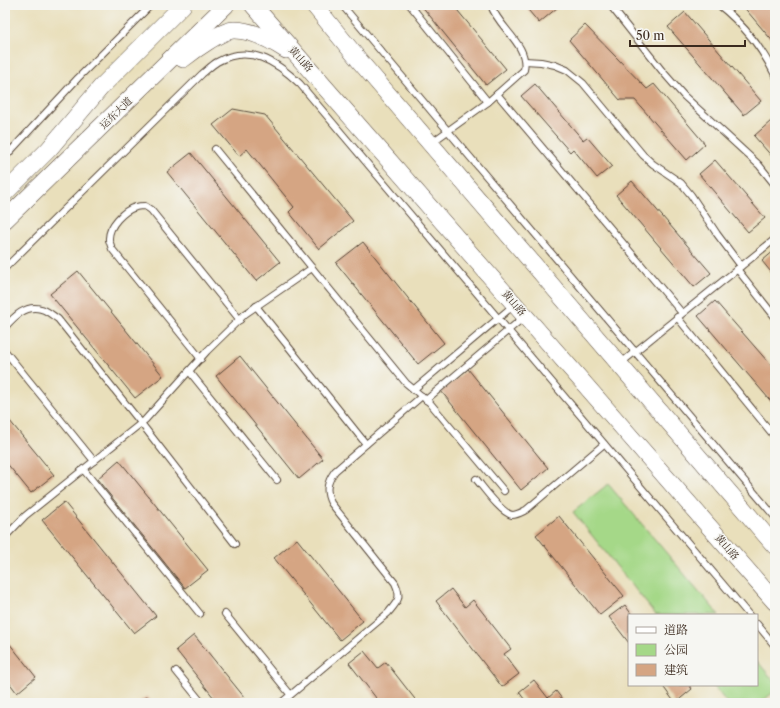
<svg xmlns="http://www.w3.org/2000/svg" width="780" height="708" viewBox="0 0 780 708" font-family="'Libre Caslon Text','Noto Serif SC',serif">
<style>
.green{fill:#a5d888;stroke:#708153}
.building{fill:#d5a583}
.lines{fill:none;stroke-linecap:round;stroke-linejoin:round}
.service-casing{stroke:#554536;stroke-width:8}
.secondary-casing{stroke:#554536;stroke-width:18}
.service{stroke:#fff;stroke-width:6}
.secondary{stroke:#fff;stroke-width:17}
.labels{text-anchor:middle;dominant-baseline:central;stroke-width:3;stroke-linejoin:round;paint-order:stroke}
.street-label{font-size:10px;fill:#3b2a1e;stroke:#f6f6f2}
</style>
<rect width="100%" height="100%" fill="#f6f6f2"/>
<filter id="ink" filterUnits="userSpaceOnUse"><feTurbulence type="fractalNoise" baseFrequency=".025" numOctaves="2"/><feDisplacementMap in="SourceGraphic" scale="8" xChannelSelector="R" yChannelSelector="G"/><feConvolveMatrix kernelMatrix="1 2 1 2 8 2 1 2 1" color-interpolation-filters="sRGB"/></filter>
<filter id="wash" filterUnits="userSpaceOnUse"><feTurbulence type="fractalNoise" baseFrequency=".012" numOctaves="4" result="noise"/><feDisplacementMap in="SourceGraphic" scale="16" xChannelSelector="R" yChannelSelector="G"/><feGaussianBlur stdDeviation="0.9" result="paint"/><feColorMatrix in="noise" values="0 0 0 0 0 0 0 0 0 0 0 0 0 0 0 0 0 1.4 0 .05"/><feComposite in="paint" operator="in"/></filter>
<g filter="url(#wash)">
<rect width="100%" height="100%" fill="#e9dfbb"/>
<g class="green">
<polygon points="608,484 719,615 656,615 573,512"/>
<polygon points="757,661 775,682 775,691 760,703 727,703 713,685 757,685"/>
</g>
<g id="blocks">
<g class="building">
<polygon points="421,5 453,5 506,69 486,85"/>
<polygon points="524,5 556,5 558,7 539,23"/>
<polygon points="742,5 775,6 775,44"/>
<polygon points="685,12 761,101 744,115 668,27"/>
<polygon points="585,25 647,89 654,84 705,144 687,160 635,100 620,100 569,40"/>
<polygon points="535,84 583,140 587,137 612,166 597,178 573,149 570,152 521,96"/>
<polygon points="233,109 265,115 353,221 319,249 289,212 294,207 247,149 239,156 213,125"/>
<polygon points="771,121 775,126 775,160 754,136"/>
<polygon points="191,153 280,262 256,281 167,172"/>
<polygon points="715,160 765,218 748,232 699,174"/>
<polygon points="632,181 711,273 694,287 616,195"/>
<polygon points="363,242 444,343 418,364 336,263"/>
<polygon points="775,250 775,277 762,261"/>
<polygon points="78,271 163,376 135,398 50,294"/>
<polygon points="715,301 775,370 775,406 698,316"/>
<polygon points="240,356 323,459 299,479 216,376"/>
<polygon points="468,369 548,468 521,490 441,391"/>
<polygon points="5,415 54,475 31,493 5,461"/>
<polygon points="119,460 208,570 185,588 97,479"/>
<polygon points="64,502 156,616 134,633 42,520"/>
<polygon points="559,516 624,596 600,615 536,535"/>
<polygon points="297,539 363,621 340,640 274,558"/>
<polygon points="451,589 465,607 473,600 511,649 504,654 519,674 502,687 436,601"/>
<polygon points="625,605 632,615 629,615 629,643 609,617"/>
<polygon points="194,635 249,703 218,703 176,650"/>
<polygon points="5,638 36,677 17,693 5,677"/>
<polygon points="364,651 378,668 386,662 418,703 380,703 349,663"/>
<polygon points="534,680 548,698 556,691 565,703 527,703 519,692"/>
<polygon points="662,685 689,685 692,689 675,703"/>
<polygon points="147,696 153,703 138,703"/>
</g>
</g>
</g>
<g filter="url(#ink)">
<use href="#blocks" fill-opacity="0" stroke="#554536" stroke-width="1"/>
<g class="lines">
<g class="service-casing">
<g id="service">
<polyline points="342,5 448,131 775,517"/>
<polyline points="410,5 488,102"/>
<polyline points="610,5 663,72 684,96 759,165 775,185"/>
<path d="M719,5C743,24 762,48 775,75"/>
<polyline points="525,61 541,62 555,65 567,70 583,83 643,155 653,164 681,183 691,195 717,234 741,266"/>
<polyline points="497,94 682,313"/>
<path d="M431,143L488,102L524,70C529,44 498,28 491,5"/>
<polyline points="215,149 406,383 430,403 504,491"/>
<polyline points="5,157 78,78 151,5"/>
<path d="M5,268L202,74C207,70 212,65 217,62C249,44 276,61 300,84L749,615"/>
<polyline points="737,269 775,317"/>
<polyline points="256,306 366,444"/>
<polyline points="677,317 775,437"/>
<path d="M5,327C14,317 26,304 41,309C47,310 53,316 58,319L141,423L235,544"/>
<polyline points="5,351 94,461"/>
<path d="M201,359L112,249C111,246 110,243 109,240C108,226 124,210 136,207C139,206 142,206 145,206L151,210L240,320"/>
<polyline points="621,363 775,239"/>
<polyline points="189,371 277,480"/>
<polyline points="413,390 514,305"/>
<polyline points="426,400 524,317"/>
<polyline points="83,469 200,614"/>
<path d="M476,479C483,487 501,513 512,515C517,515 522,512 526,510L604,444"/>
<polyline points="5,537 25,516 145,420 207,351 245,314 312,268"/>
<polyline points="225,614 290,694"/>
<polyline points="757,624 775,646"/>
<polyline points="176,671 202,703"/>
<path d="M281,703L388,613C398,601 402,598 395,583L331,503C325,491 327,482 335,471L422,396"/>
</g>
</g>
<g class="secondary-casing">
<g id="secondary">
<polyline points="253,5 775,602"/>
<polyline points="314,5 363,65 775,546"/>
<path d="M183,59C193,51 222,30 234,30C253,30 271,40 286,50"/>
<polyline points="5,193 49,149 102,86 183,5"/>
<polyline points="5,220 226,5"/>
</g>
</g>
<use href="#service" class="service"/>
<use href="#secondary" class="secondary"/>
</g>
</g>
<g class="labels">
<g class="street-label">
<text transform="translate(301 59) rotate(48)">黄山路</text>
<text transform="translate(116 113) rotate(-44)">运东大道</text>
<text transform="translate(514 303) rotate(49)">黄山路</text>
<text transform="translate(727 547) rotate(49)">黄山路</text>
</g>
</g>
<rect width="780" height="708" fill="none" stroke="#f6f6f2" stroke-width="20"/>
<rect x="628" y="614" width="130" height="72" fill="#f6f6f2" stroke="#aba49d"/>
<rect x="636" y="627" width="20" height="6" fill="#ffffff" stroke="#aba49d"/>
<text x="664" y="634" font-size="12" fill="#3b2a1e">道路</text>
<rect x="636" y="644" width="20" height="12" fill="#a5d888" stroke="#aba49d"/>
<text x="664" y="654" font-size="12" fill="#3b2a1e">公园</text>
<rect x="636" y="664" width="20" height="12" fill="#d5a583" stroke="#aba49d"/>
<text x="664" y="674" font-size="12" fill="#3b2a1e">建筑</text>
<path d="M630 40v6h115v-6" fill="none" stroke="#3b2a1e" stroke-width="2"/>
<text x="636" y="40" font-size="12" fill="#3b2a1e" stroke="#f6f6f2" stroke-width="3" paint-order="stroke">50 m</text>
</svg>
